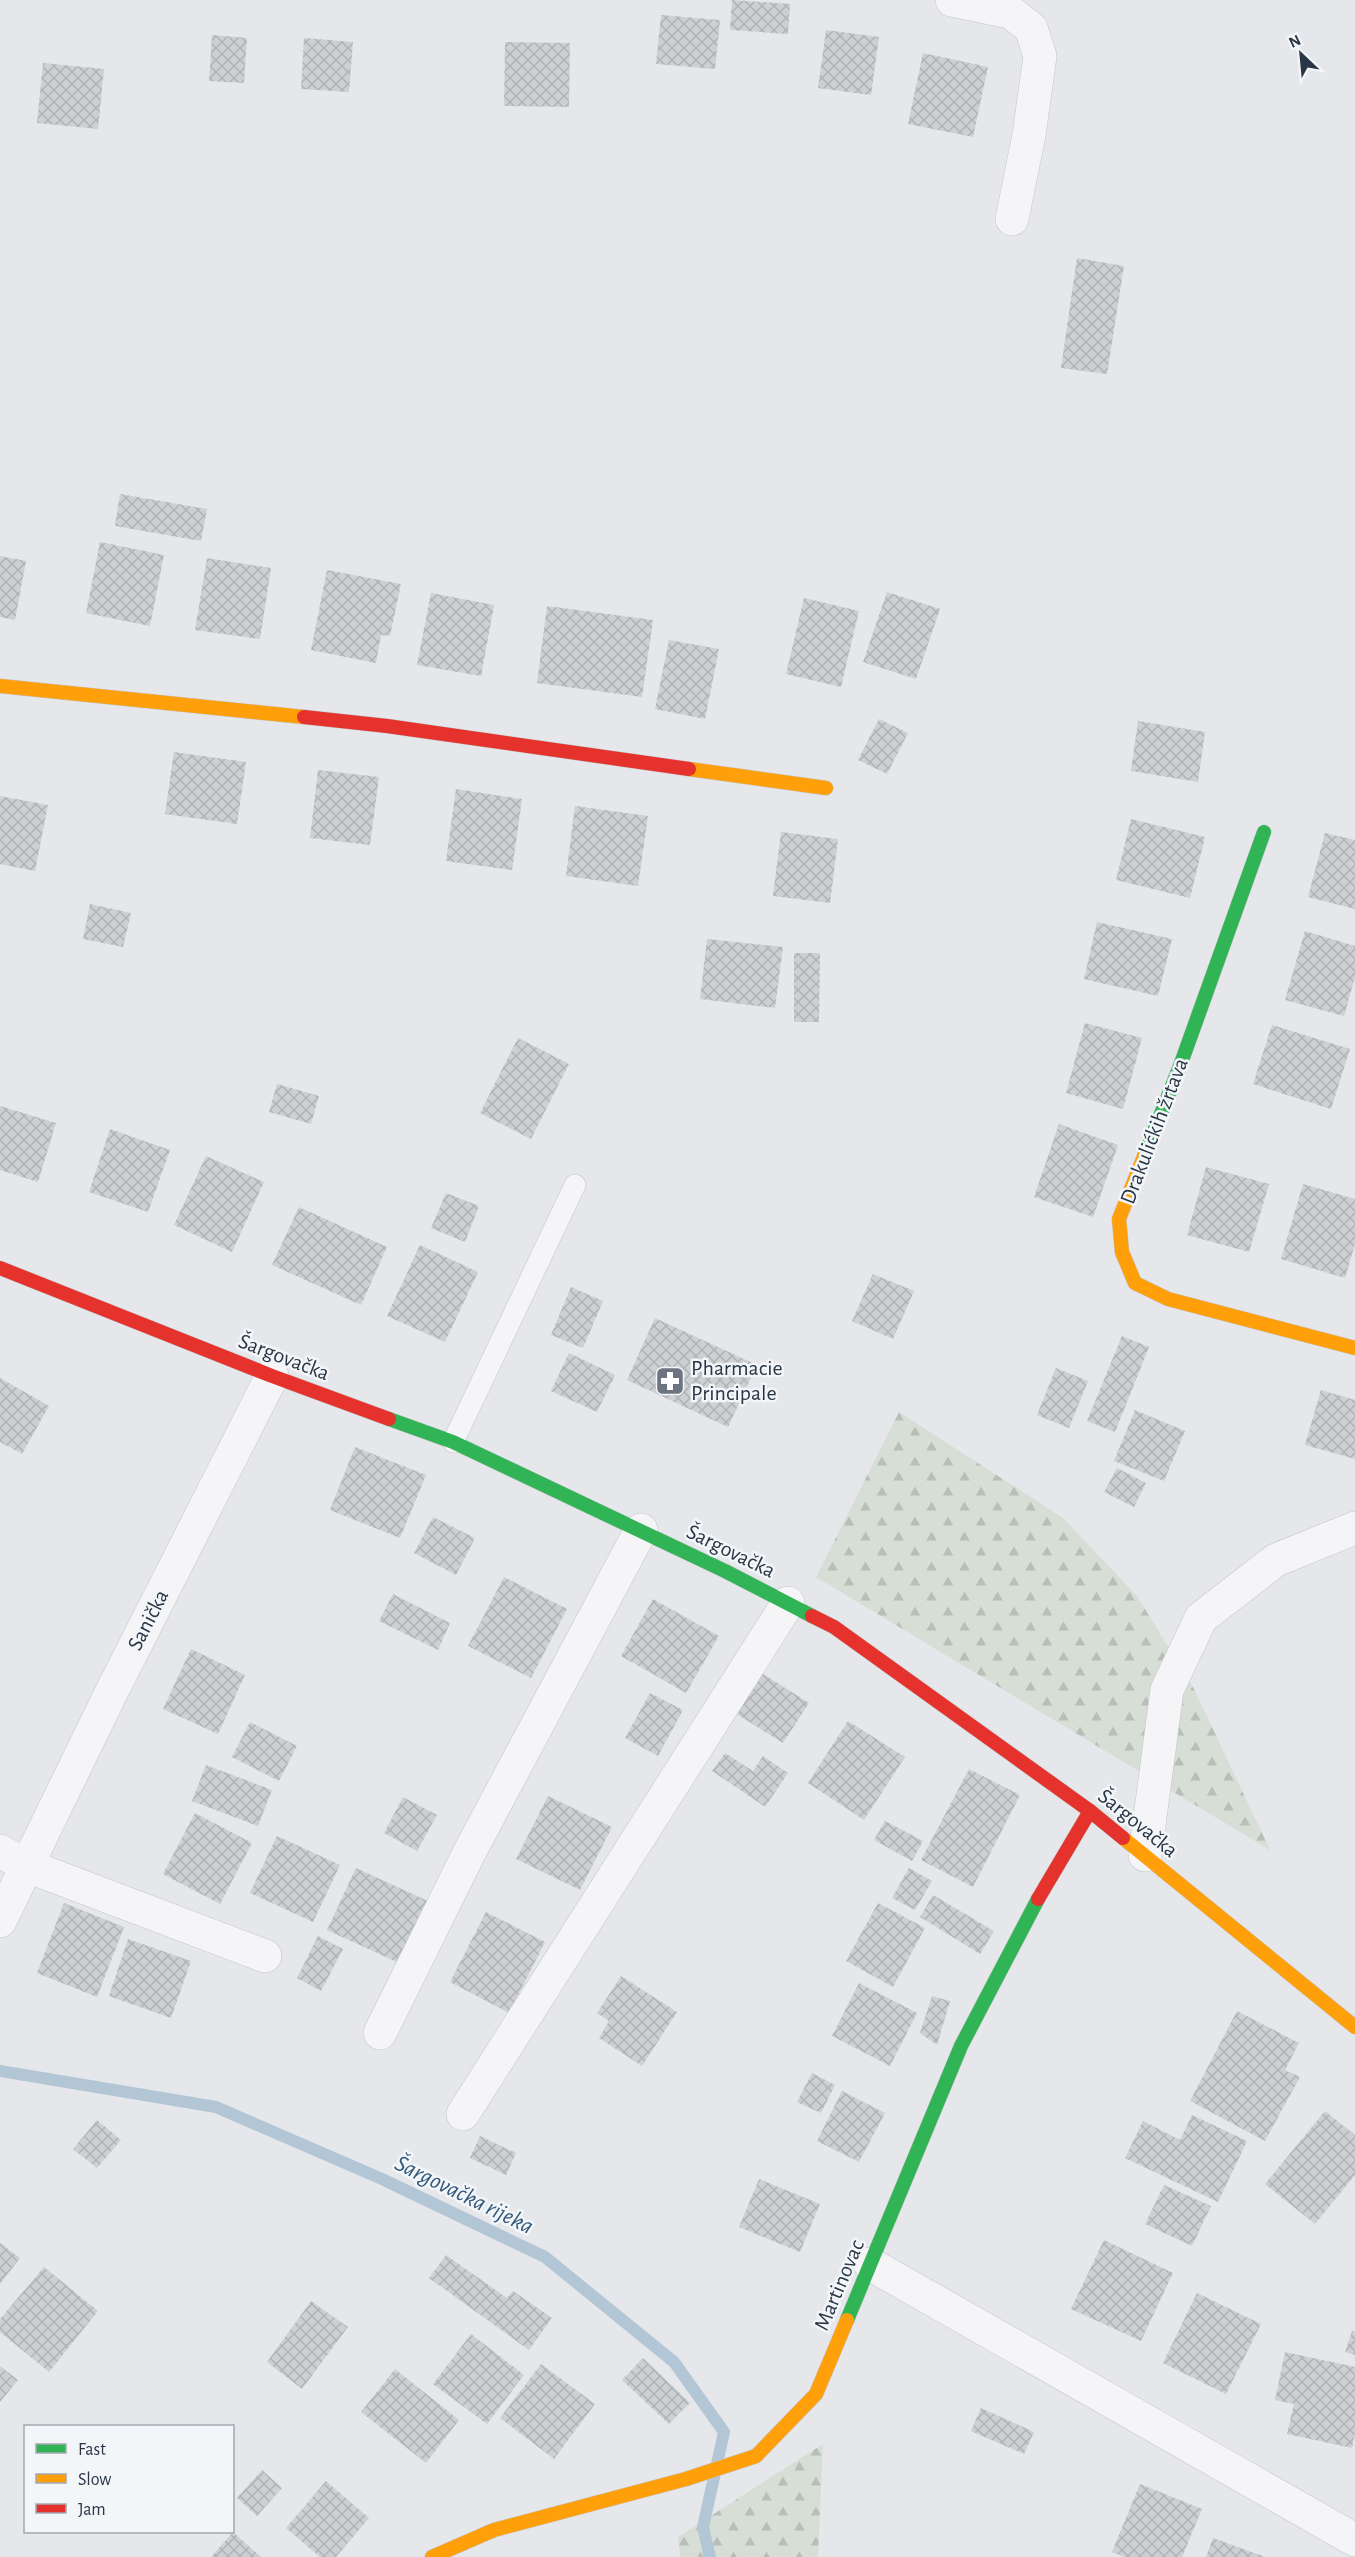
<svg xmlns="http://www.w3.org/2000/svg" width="1355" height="2557" viewBox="0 0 1355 2557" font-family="'Alegreya Sans',sans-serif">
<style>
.forest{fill:url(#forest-firs)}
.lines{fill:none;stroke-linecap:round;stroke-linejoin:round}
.stream{stroke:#b3c6d6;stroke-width:12}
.building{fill:url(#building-cross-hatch)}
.lane-casing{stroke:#c3c5c8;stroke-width:22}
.street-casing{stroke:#c3c5c8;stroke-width:34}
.fast-casing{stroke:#c3c5c8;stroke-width:15}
.slow-casing{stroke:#c3c5c8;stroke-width:15}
.jam-casing{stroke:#c3c5c8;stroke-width:15}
.lane{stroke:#f5f5f7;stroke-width:21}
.street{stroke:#f5f5f7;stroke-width:33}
.fast{stroke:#30b455;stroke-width:14}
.slow{stroke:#ff9f0a;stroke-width:14}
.jam{stroke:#e5322d;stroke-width:14}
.labels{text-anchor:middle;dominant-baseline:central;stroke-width:5;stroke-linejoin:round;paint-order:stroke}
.street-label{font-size:22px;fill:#2a3645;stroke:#f3f6f9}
.poi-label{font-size:22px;fill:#2a3645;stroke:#f3f6f9;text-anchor:start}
.water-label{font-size:24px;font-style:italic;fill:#32587b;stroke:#f3f6f9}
</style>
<defs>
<pattern id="forest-firs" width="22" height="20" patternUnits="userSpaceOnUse" patternTransform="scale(1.5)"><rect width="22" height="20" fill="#d6ded5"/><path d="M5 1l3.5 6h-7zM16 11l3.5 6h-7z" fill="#b8bfb8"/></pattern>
<pattern id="building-cross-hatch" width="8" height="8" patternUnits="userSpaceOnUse" patternTransform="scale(1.5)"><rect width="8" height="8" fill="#cdd0d3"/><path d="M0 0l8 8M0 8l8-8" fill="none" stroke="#b0b3b6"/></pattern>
</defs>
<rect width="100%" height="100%" fill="#e5e7ea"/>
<g class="forest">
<polygon points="899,1412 1063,1518 1137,1596 1194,1689 1270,1850 816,1577"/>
<polygon points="823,2444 818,2557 680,2557 678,2537"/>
</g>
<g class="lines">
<polyline class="stream" points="0,2071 216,2107 382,2179 545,2257 674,2362 724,2432 703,2527 710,2557"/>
</g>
<g class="building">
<polygon points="732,0 790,4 788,34 730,30"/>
<polygon points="661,15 720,20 715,69 656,64"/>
<polygon points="826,30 879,37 871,95 818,88"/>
<polygon points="212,35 247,38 244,83 209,81"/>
<polygon points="304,38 353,42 349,92 301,89"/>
<polygon points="505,42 570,43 569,107 504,106"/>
<polygon points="923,53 988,67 973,137 908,124"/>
<polygon points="43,63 104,69 98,129 37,123"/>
<polygon points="1077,258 1124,266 1107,374 1061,368"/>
<polygon points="120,494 207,509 201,541 115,526"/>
<polygon points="100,542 164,555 150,626 86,613"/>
<polygon points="0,556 26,561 15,620 0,617"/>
<polygon points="207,558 271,568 260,639 195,630"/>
<polygon points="327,570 401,584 390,636 381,635 376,663 311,650"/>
<polygon points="887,592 940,609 916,679 863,662"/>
<polygon points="431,593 494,605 481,676 417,665"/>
<polygon points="804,598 859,611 841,687 786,674"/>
<polygon points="547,606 653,620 642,697 537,683"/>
<polygon points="669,640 719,649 705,719 655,709"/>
<polygon points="879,719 908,733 887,774 858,760"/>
<polygon points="1138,721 1205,732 1198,782 1131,771"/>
<polygon points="174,752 246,762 237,824 165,814"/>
<polygon points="318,770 379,777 370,845 310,838"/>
<polygon points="456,789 522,799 512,870 446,861"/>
<polygon points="0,796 48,805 35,871 0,864"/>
<polygon points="575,806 648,816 638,886 566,876"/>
<polygon points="1131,819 1205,837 1190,898 1116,880"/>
<polygon points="781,832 838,839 830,903 773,896"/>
<polygon points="1325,833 1355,840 1355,909 1308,897"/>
<polygon points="90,904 131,913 123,947 83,939"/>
<polygon points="1097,922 1172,939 1158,996 1084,979"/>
<polygon points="1305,931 1355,946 1355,977 1344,1016 1285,1000"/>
<polygon points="707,939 783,947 775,1008 700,999"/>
<polygon points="794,953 820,953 819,1022 794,1022"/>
<polygon points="1085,1023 1142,1038 1123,1109 1066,1093"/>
<polygon points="1272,1025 1350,1049 1331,1109 1253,1084"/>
<polygon points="518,1038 569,1064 531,1139 480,1113"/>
<polygon points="277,1084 319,1096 311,1124 269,1112"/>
<polygon points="0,1106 56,1123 38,1182 0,1170"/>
<polygon points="1059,1124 1118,1145 1093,1217 1034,1197"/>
<polygon points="110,1129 170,1150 148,1212 89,1192"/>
<polygon points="206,1156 264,1182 232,1252 174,1225"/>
<polygon points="1206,1167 1269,1184 1249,1252 1187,1235"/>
<polygon points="1303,1184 1355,1199 1355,1244 1345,1278 1281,1259"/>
<polygon points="446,1193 479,1206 465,1242 431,1228"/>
<polygon points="299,1207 387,1247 361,1305 272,1265"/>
<polygon points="420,1245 478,1272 445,1342 387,1316"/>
<polygon points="873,1274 914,1291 893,1339 852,1321"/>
<polygon points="571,1287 603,1301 583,1348 551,1335"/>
<polygon points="655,1318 757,1365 728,1427 627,1380"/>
<polygon points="1122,1336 1149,1347 1115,1432 1087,1421"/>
<polygon points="569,1353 615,1375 597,1412 551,1391"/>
<polygon points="1056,1368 1088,1381 1069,1428 1037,1415"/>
<polygon points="0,1378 49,1406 22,1454 0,1442"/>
<polygon points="1321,1390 1355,1400 1355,1459 1305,1445"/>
<polygon points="1135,1410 1185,1431 1164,1481 1114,1461"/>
<polygon points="355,1447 426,1475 400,1538 330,1510"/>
<polygon points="1117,1468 1146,1483 1134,1507 1104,1492"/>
<polygon points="433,1517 475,1538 456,1575 414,1553"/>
<polygon points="504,1577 567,1609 531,1678 468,1646"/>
<polygon points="393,1594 450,1623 438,1650 379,1621"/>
<polygon points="653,1599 719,1636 686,1693 621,1656"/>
<polygon points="191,1649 245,1675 218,1734 163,1709"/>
<polygon points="760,1672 809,1703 783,1743 735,1713"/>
<polygon points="650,1693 683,1710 658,1756 625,1738"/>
<polygon points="848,1721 905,1757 864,1820 808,1783"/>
<polygon points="250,1722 297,1746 279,1781 232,1757"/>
<polygon points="725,1753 753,1771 763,1756 788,1773 765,1807 712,1771"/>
<polygon points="206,1765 272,1790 258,1826 192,1801"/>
<polygon points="969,1769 1020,1795 973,1887 921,1860"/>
<polygon points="548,1796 612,1827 580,1890 516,1859"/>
<polygon points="403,1797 437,1815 417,1851 384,1833"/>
<polygon points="195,1813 252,1843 220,1904 163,1874"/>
<polygon points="885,1821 923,1841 912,1861 874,1840"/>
<polygon points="277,1836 340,1865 313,1922 250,1893"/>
<polygon points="356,1868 428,1901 399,1963 327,1930"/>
<polygon points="909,1868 932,1881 915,1910 892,1898"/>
<polygon points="933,1895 994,1931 980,1954 920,1917"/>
<polygon points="64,1903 124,1927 97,1997 37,1973"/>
<polygon points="878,1903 925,1928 893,1987 846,1961"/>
<polygon points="486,1912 545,1942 509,2013 450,1982"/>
<polygon points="318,1936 343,1949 321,1991 297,1978"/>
<polygon points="128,1939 191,1961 171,2018 109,1996"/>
<polygon points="621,1976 677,2012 642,2066 599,2038 609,2021 597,2013"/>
<polygon points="859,1983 917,2013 890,2066 832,2036"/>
<polygon points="932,1996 950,2001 937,2045 920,2033"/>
<polygon points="1237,2011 1299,2043 1285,2070 1300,2077 1265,2141 1190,2101"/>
<polygon points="812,2073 835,2085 821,2113 797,2102"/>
<polygon points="842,2091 885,2113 859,2162 817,2141"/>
<polygon points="1325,2111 1355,2135 1355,2175 1315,2224 1265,2184"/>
<polygon points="1192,2115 1247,2141 1218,2202 1125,2158 1143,2121 1180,2140"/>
<polygon points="97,2120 121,2140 97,2168 73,2149"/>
<polygon points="480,2136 516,2153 506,2175 470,2158"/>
<polygon points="759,2179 820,2204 800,2252 739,2227"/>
<polygon points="1164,2185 1211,2206 1192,2246 1145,2224"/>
<polygon points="1104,2240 1173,2273 1141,2341 1071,2309"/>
<polygon points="0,2243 20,2258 0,2284"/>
<polygon points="446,2255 507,2298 513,2291 552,2318 529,2350 429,2278"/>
<polygon points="44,2267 98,2311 49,2372 0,2332 0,2319"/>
<polygon points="1197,2293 1261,2324 1226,2394 1163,2363"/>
<polygon points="311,2301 348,2327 302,2389 267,2362"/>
<polygon points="1352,2331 1355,2332 1355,2355 1345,2352"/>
<polygon points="471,2334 524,2375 487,2424 433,2384"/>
<polygon points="1285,2352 1355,2367 1355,2433 1352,2448 1287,2434 1294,2404 1275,2400"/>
<polygon points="643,2358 690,2403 669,2424 622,2380"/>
<polygon points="541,2364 595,2404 554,2459 500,2418"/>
<polygon points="0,2366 18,2380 0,2402"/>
<polygon points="395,2369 459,2420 426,2463 361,2412"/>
<polygon points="981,2408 1034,2432 1024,2454 971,2431"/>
<polygon points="262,2470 282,2488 257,2516 237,2498"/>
<polygon points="326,2481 369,2518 336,2557 320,2557 286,2528"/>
<polygon points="1140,2484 1202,2509 1182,2557 1124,2557 1112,2552"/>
<polygon points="233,2532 261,2557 211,2557"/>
<polygon points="1213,2538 1265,2557 1206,2557"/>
</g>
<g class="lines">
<g class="lane-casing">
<polyline id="lane" points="453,1442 575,1185"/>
</g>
<g class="street-casing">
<g id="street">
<polyline points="952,0 1010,12 1031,28 1040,56 1029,135 1012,219"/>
<polyline points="0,1851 25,1865 265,1956"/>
<polyline points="1145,1855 1167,1690 1201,1618 1276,1560 1355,1528"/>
<polyline points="0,1921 111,1693 272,1376"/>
<polyline points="380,2033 469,1853 641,1530"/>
<polyline points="463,2114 788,1603"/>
<polyline points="870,2264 1355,2540"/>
</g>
</g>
<g class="fast-casing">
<g id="fast">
<polyline points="1145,1154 1180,1066 1264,832"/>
<polyline points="389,1419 453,1442 725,1571 812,1616"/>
<polyline points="847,2320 961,2046 1038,1899"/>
</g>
</g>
<g class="slow-casing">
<g id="slow">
<polyline points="0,686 304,717"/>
<polyline points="689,769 826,788"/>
<polyline points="1145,1154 1119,1219 1122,1252 1135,1283 1168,1299 1355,1348"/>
<polyline points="1123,1838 1355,2027"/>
<polyline points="432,2557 494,2530 686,2479 756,2456 816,2394 847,2320"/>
</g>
</g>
<g class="jam-casing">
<g id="jam">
<polyline points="304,717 387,726 689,769"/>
<polyline points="0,1268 272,1376 389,1419"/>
<polyline points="812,1616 834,1627 1090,1811 1123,1838"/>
<polyline points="1038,1899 1090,1811"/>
</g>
</g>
<use href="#lane" class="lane"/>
<use href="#street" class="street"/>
<use href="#fast" class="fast"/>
<use href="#slow" class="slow"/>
<use href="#jam" class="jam"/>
</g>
<defs>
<g id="pharmacy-square" transform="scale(1.5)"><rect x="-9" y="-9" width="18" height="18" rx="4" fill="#6b747f" stroke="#f3f6f9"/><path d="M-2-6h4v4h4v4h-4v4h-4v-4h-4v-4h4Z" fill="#fff"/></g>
</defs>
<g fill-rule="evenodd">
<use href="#pharmacy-square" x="670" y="1381"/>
</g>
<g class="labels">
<g class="street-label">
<text transform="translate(1154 1131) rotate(-69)">Drakulićkih žrtava</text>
<text transform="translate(284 1357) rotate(21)">Šargovačka</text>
<text transform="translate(731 1551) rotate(26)">Šargovačka</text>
<text transform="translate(148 1620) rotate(-63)">Sanička</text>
<text transform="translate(1138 1823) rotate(39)">Šargovačka</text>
<text transform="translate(839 2285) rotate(-67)">Martinovac</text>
</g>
<g class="poi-label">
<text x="691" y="1368">Pharmacie<tspan x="691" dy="25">Principale</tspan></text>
</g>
<g class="water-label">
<text transform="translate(464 2195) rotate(26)">Šargovačka rijeka</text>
</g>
</g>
<rect x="24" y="2425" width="210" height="108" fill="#f3f6f9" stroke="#a3a9b1" stroke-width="1.5"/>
<rect x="36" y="2444" width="30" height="9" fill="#30b455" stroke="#a3a9b1" stroke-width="1.5"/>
<text x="78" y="2455" font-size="18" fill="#2a3645">Fast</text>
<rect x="36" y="2474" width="30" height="9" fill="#ff9f0a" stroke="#a3a9b1" stroke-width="1.5"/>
<text x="78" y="2485" font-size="18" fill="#2a3645">Slow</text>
<rect x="36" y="2504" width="30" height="9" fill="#e5322d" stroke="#a3a9b1" stroke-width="1.5"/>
<text x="78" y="2515" font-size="18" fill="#2a3645">Jam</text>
<g transform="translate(1301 54) rotate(334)" stroke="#f3f6f9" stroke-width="4.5" paint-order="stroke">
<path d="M0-4.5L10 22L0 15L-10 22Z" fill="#2a3645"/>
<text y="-9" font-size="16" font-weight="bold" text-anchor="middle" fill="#2a3645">N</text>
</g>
</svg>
